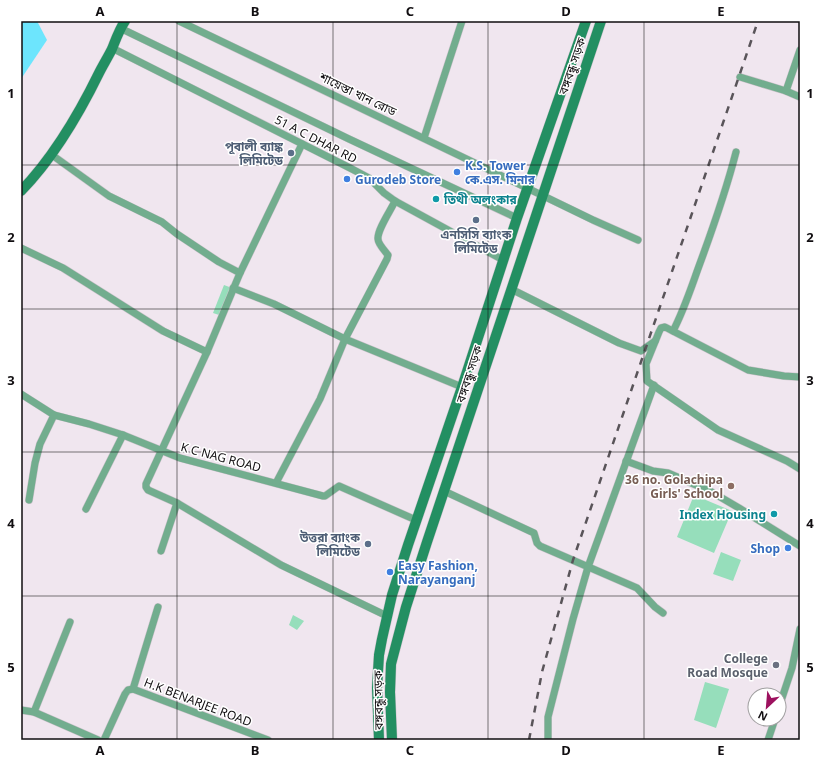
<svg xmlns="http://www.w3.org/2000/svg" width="821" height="761" viewBox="0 0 821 761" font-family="'Noto Sans','Noto Sans Bengali',sans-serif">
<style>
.green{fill:#96debb}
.water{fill:#6de5fd}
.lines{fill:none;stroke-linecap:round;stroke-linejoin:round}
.street-casing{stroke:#ccc3cb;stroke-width:8}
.secondary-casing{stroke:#ccc3cb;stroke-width:11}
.street{stroke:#72ad8e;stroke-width:7}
.secondary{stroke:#238f62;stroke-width:10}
.rail{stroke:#595459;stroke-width:2.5;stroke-dasharray:7 7;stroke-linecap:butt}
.grid{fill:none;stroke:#110e11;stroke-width:1;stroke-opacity:0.55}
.service-dot{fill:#5c6f8a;stroke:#fff;stroke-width:1.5}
.shop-dot{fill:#3f7fe0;stroke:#fff;stroke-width:1.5}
.culture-dot{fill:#0f9aa8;stroke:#fff;stroke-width:1.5}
.education-dot{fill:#8d6e63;stroke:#fff;stroke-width:1.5}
.worship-dot{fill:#6b7280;stroke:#fff;stroke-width:1.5}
.labels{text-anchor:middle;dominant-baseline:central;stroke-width:3;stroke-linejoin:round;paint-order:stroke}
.street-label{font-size:12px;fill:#110e11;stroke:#fff}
.service-label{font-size:12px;font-weight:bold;fill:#4e5e75;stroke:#fff;text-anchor:end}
.shop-label{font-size:12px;font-weight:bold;fill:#366cbe;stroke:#fff;text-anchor:start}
.culture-label{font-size:12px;font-weight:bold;fill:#0d838f;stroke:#fff;text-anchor:start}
.education-label{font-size:12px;font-weight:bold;fill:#785e54;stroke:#fff;text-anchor:end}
.worship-label{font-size:12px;font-weight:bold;fill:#5b616d;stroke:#fff;text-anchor:end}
.neatline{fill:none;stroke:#110e11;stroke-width:1.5}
.grid-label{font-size:13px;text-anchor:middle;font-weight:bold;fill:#110e11}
</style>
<rect width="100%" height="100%" fill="#f0e6ef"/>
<g class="green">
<polygon points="224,285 232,288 219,315 213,313"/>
<polygon points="694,495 732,511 714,553 677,537"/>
<polygon points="721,552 741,560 733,581 713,574"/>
<polygon points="293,615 304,621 297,630 289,625"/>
<polygon points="705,682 729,689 716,728 694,720"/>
</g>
<polygon class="water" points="21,21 37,21 47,40 21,79"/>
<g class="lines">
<g class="street-casing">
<g id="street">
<polyline points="179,21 527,188 593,220 638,240"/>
<polyline points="120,28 349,139 517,218"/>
<polyline points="112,48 350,168 369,178 384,193 395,201 503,260"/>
<polyline points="740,77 786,91 800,97"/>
<polyline points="786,91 800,50"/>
<polyline points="424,138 462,21"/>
<polyline points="302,144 240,273 207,352 146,484 146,487 148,490 177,503 281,565 387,616"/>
<polyline points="52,155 109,196 162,222 177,234 219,262 240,273"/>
<polyline points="21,248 63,268 163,331 207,352"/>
<polyline points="233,288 274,304 345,339 462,387"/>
<polyline points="511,289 619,343 641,351 655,341"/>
<path d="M673,331C684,310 691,288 699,266C713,228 726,191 736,152"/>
<polyline points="800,377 784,376 748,370 665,327 661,328 659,332 646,364 647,381 718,430 787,461 800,469"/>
<polyline points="21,394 54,415 89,424 123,435 180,458 323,496 325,496 339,486 416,520"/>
<polyline points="626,461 653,471 668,473 710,491 739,508 800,546"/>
<path d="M276,483L320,399L345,339L387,259L388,255C385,251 378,244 378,239C377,230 391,210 395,201"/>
<polyline points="444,491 534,533 537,543 540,546 637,588 655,607 663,613"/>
<polyline points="29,500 35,463 40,444 54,415"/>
<polyline points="86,509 123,435"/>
<polyline points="161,551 177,503"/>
<polyline points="133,689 158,607"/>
<polyline points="779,707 792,668 800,629"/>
<polyline points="21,710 34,712 98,740"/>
<polyline points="34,712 70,622"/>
<polyline points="104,740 125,694 128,690 133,689 268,740"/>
<polyline points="548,740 548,717 573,619 588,567 654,385"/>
<polyline points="768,740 775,719"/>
</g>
</g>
<g class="secondary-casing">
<g id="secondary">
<path d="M21,191C54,157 78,116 99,73C103,65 108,57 112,49C116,39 119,30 125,21"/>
<polyline points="379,740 377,688 379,655 382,639 392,595 408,545 462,387 517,218 586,21"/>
<polyline points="392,740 390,692 391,664 406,607 427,542 601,21"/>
</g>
</g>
<use href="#street" class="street"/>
<use href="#secondary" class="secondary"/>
<polyline class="rail" points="529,740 542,672 573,560 758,21"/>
</g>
<path class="grid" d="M177,21V740M333,21V740M488,21V740M644,21V740M21,165H800M21,309H800M21,452H800M21,596H800"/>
<g class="service-dot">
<circle cx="291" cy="153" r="4"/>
<circle cx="476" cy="220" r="4"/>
<circle cx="368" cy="544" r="4"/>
</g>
<g class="shop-dot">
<circle cx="457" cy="172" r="4"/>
<circle cx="347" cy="179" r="4"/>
<circle cx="788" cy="548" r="4"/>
<circle cx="390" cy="572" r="4"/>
</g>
<g class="culture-dot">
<circle cx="436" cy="199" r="4"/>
<circle cx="774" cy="514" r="4"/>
</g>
<circle class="education-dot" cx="731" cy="486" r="4"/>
<circle class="worship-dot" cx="776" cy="665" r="4"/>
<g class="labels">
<g class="street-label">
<text transform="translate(572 66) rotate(-71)">বঙ্গবন্ধু সড়ক</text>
<text transform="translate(358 94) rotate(26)">শায়েস্তা খান রোড</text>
<text transform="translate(316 139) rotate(27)">51 A C DHAR RD</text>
<text transform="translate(469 374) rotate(-72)">বঙ্গবন্ধু সড়ক</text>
<text transform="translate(221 457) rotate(15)">K C NAG ROAD</text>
<text transform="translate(378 700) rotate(-91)">বঙ্গবন্ধু সড়ক</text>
<text transform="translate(198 702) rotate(21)">H.K BENARJEE ROAD</text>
</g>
<g class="service-label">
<text x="283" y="146">পূবালী ব্যাঙ্ক<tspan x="283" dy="14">লিমিটেড</tspan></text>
<text x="476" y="234" text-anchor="middle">এনসিসি ব্যাংক<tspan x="476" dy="14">লিমিটেড</tspan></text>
<text x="360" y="537">উত্তরা ব্যাংক<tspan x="360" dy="14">লিমিটেড</tspan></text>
</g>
<g class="shop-label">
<text x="465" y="165">K.S. Tower<tspan x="465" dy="14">কে.এস. মিনার</tspan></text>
<text x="355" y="179">Gurodeb Store</text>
<text x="780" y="548" text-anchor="end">Shop</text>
<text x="398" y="565">Easy Fashion,<tspan x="398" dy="14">Narayanganj</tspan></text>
</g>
<g class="culture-label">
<text x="444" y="199">তিথী অলংকার</text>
<text x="766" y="514" text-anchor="end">Index Housing</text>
</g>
<g class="education-label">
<text x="723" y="479">36 no. Golachipa<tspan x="723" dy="14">Girls' School</tspan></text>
</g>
<g class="worship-label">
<text x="768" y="658">College<tspan x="768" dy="14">Road Mosque</tspan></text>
</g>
</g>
<rect width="821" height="761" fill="none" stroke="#ffffff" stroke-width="44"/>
<g transform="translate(767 707) rotate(206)"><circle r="19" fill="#ffffff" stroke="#a09fa0"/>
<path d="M0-3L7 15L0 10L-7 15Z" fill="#9d115f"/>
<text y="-6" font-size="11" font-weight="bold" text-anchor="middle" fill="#110e11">N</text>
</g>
<rect x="22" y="22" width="777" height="717" class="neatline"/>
<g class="grid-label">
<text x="100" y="16">A</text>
<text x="255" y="16">B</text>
<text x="410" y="16">C</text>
<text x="566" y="16">D</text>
<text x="721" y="16">E</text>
<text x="11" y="98">1</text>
<text x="810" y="98">1</text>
<text x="11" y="242">2</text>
<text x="810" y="242">2</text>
<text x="11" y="385">3</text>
<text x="810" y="385">3</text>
<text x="11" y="528">4</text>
<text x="810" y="528">4</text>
<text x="11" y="672">5</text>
<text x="810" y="672">5</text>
<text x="100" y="755">A</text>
<text x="255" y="755">B</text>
<text x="410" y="755">C</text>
<text x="566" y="755">D</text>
<text x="721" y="755">E</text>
</g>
</svg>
